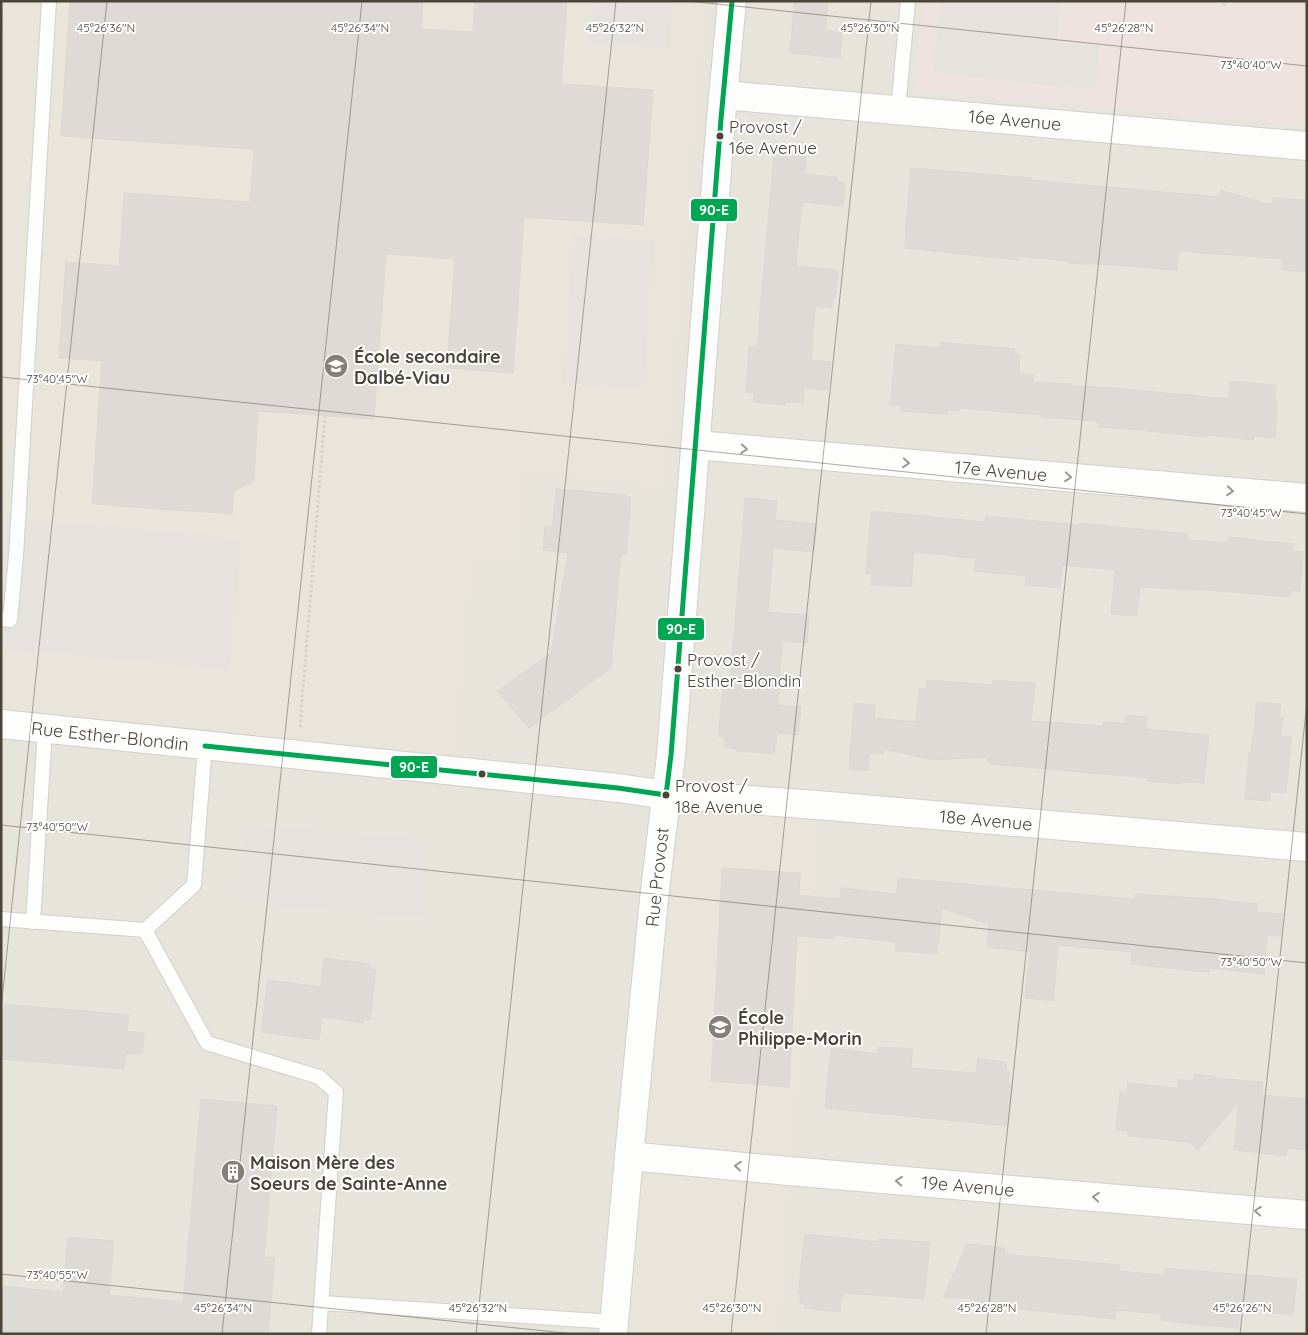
<svg xmlns="http://www.w3.org/2000/svg" width="1308" height="1335" viewBox="0 0 1308 1335" font-family="Quicksand,sans-serif">
<style>
.residential{fill:#e7e4dc}
.education{fill:#eae5da}
.medical{fill:#eee3df}
.parking{fill:#e6e3df}
.building{fill:#dedbd6;stroke:#dcd9d4}
.lines{fill:none;stroke-linecap:round;stroke-linejoin:round}
.service-casing{stroke:#d2d0cb;stroke-width:16}
.minor-casing{stroke:#d2d0cb;stroke-width:30}
.tertiary-casing{stroke:#d2d0cb;stroke-width:30}
.path{stroke:#d3d2cc;stroke-width:3;stroke-dasharray:2.5 2.5;stroke-linecap:butt}
.service{stroke:#fdfdfc;stroke-width:14}
.minor{stroke:#fdfdfc;stroke-width:28}
.tertiary{stroke:#fdfdfc;stroke-width:28}
.bus-1-casing{stroke:#fff;stroke-width:9}
.bus-1{stroke:#00a651;stroke-width:5}
.oneway{stroke:#9b9791}
.ticks{fill:none;stroke:#4b4439;stroke-width:1;stroke-opacity:0.45}
.bus-dot{fill:#4b4439;stroke:#fff;stroke-width:2}
.labels{text-anchor:middle;dominant-baseline:central;stroke-width:4;stroke-linejoin:round;paint-order:stroke}
.bus-label{font-size:17px;fill:#4b4439;stroke:#fff;text-anchor:start}
.street-label{font-size:18px;fill:#4b4439;stroke:#fff}
.poi-label{font-size:18px;font-weight:bold;fill:#4b4439;stroke:#fff;text-anchor:start}
.ticks-label{font-size:12px;text-anchor:middle;fill:#4b4439;stroke:#fff;stroke-width:4;stroke-linejoin:round;paint-order:stroke}
.line-badge{stroke:#fff;stroke-width:2}
.badge-label{font-size:14px;text-anchor:middle;font-weight:bold;fill:#fff}
</style>
<rect width="100%" height="100%" fill="#f4f2ee"/>
<rect class="residential" x="1" y="1" width="1306" height="1333"/>
<g class="education">
<polygon points="6,1 702,1 661,484 515,467 514,559 470,558 451,761 1,724 1,60"/>
<polygon points="666,795 817,805 775,1334 613,1334"/>
</g>
<polygon class="medical" points="923,1 1307,1 1307,126 914,90"/>
<g class="parking">
<polygon points="593,1 673,1 669,49 589,43"/>
<polygon points="941,1 1061,1 1057,42 1100,46 1096,90 933,73"/>
<polygon points="574,235 655,241 643,390 562,384"/>
<polygon points="1,516 242,538 230,670 1,649"/>
<polygon points="244,824 429,840 423,918 237,902"/>
</g>
<g class="building">
<polygon points="70,1 423,1 421,29 473,32 475,1 567,1 561,84 653,90 643,225 524,217 513,373 447,368 455,259 386,254 374,419 258,411 254,481 234,491 232,514 92,504 102,361 59,358 66,262 119,266 124,193 250,202 254,149 61,136"/>
<polygon points="795,1 828,1 826,31 842,32 840,58 790,53"/>
<polygon points="774,153 806,155 805,174 837,177 837,182 845,183 843,206 802,202 796,266 838,270 835,298 833,298 832,308 815,306 811,360 831,362 828,390 804,388 803,403 785,402 785,405 753,402 754,393 746,392 749,346 757,346"/>
<polygon points="911,168 1031,178 1030,180 1220,197 1220,190 1272,205 1273,198 1307,200 1307,272 1282,270 1283,259 1179,251 1177,270 1114,265 1068,263 1068,261 1018,256 1018,260 1008,259 905,248 906,236 905,236"/>
<polygon points="940,342 1015,349 1014,354 1020,354 1019,374 1034,375 1033,382 1072,384 1072,386 1114,388 1228,399 1230,381 1276,385 1275,401 1277,401 1275,438 1254,436 1253,440 1208,435 1207,437 1147,431 1147,430 1098,427 1098,421 1042,417 1040,415 959,408 959,411 948,410 948,414 901,411 901,406 890,406 896,344 939,348"/>
<polygon points="556,489 626,495 626,497 631,497 626,555 622,554 620,560 611,668 529,728 497,691 551,653 568,553 543,550 545,526 552,527"/>
<polygon points="745,498 777,501 775,520 817,524 814,552 773,548 768,612 809,615 807,643 782,641 778,705 801,707 798,735 777,733 774,754 736,751 736,749 724,747 725,737 718,736 723,688 729,688 735,623"/>
<polygon points="873,511 985,522 986,516 1079,525 1079,523 1188,534 1187,540 1229,543 1229,537 1293,544 1292,551 1303,552 1300,591 1290,590 1290,597 1205,590 1140,587 1137,616 1111,614 1115,570 1062,565 1060,588 1025,585 1026,576 974,571 976,558 914,552 911,587 871,585 872,574 866,574 871,513 873,513"/>
<polygon points="927,680 992,685 992,680 1035,683 1031,721 1102,726 1103,722 1126,724 1126,715 1147,717 1146,729 1209,735 1204,783 1181,782 1181,784 1147,781 1147,778 991,764 991,762 987,761 987,757 933,760 884,749 883,754 870,753 868,771 849,769 854,703 875,705 874,718 916,722 919,688 926,688"/>
<polygon points="1257,702 1281,704 1279,717 1283,718 1281,736 1292,737 1286,793 1270,792 1270,801 1245,799 1249,753 1251,753"/>
<polygon points="722,868 800,873 799,895 840,899 841,888 897,894 898,878 1135,899 1135,894 1213,899 1258,904 1257,912 1283,914 1281,936 1267,935 1264,974 1209,968 1209,972 1194,971 1131,964 1132,952 1058,945 1053,1001 1025,998 1030,952 987,947 989,922 982,922 942,908 937,954 896,951 896,942 834,935 834,939 797,936 789,1087 711,1081"/>
<polygon points="324,958 370,964 369,969 376,970 370,1020 363,1020 363,1023 322,1017 319,1040 261,1032 268,980 321,987"/>
<polygon points="1,1004 129,1015 127,1031 144,1033 142,1054 126,1053 124,1069 1,1059"/>
<polygon points="878,1047 912,1049 911,1068 976,1073 978,1059 1006,1062 1007,1071 1009,1071 1008,1084 1012,1084 1008,1126 825,1108 831,1048 877,1054"/>
<polygon points="1194,1074 1214,1076 1214,1078 1263,1082 1262,1095 1307,1099 1307,1150 1287,1148 1286,1156 1234,1150 1239,1101 1197,1151 1191,1142 1128,1136 1128,1131 1116,1130 1120,1092 1127,1092 1128,1083 1178,1088 1179,1080 1193,1081"/>
<polygon points="201,1099 277,1106 264,1257 275,1258 268,1334 1,1334 1,1286 63,1292 68,1237 114,1241 109,1295 183,1302"/>
<polygon points="805,1234 879,1242 879,1239 930,1242 924,1299 844,1293 844,1298 841,1298 840,1312 804,1308 805,1304 800,1303 801,1294 798,1294"/>
<polygon points="967,1244 1005,1248 1004,1254 1120,1265 1119,1271 1164,1275 1165,1268 1297,1279 1293,1315 1240,1310 1238,1328 1189,1324 1161,1320 1161,1314 1116,1310 1115,1319 971,1304 971,1298 943,1298"/>
</g>
<g class="lines">
<g class="service-casing">
<g id="service">
<polyline points="898,110 908,1"/>
<polyline points="1,619 10,620 16,556 49,1"/>
<polyline points="1,919 145,930 207,1043 319,1077 336,1092 319,1334"/>
<polyline points="33,922 45,729"/>
<polyline points="145,930 194,885 205,746"/>
<polyline points="322,1303 614,1322"/>
</g>
</g>
<g class="minor-casing">
<g id="minor">
<polyline points="723,95 1307,146"/>
<polyline points="696,445 1307,498"/>
<polyline points="1,724 618,788 666,795"/>
<polyline points="629,1156 788,1171 1307,1215"/>
</g>
</g>
<g class="tertiary-casing">
<g id="tertiary">
<polyline points="666,795 709,797 817,805 1307,847"/>
<polyline points="613,1334 629,1156 654,899 671,755 721,119 732,1"/>
</g>
</g>
<g class="path">
<polyline points="1224,6 1225,1"/>
<polyline points="300,727 325,415"/>
</g>
<use href="#service" class="service"/>
<use href="#minor" class="minor"/>
<use href="#tertiary" class="tertiary"/>
<g class="bus-1-casing">
<polyline id="bus-1" points="205,746 618,788 666,795 671,755 721,119 732,1"/>
</g>
<use href="#bus-1" class="bus-1"/>
</g>
<defs><path id="oneway-chevron" d="M-2-3.5L2.5 0L-2 3.5" fill="none" stroke-width="1.6" stroke-linecap="round" stroke-linejoin="round" transform="scale(1.25)"/></defs>
<g class="oneway">
<use href="#oneway-chevron" transform="translate(744 449) rotate(5)"/>
<use href="#oneway-chevron" transform="translate(906 463) rotate(5)"/>
<use href="#oneway-chevron" transform="translate(1068 477) rotate(5)"/>
<use href="#oneway-chevron" transform="translate(1230 491) rotate(5)"/>
<use href="#oneway-chevron" transform="translate(738 1166) rotate(-175)"/>
<use href="#oneway-chevron" transform="translate(899 1181) rotate(-175)"/>
<use href="#oneway-chevron" transform="translate(1096 1197) rotate(-175)"/>
<use href="#oneway-chevron" transform="translate(1258 1211) rotate(-175)"/>
</g>
<path class="ticks" d="M688,1L1307,66M1,377L1307,514M1,825L1307,963M1,1009L107,1M1,1274L574,1334M222,1334L362,1M476,1334L616,1M731,1334L871,1M986,1334L1126,1M1240,1334L1307,702"/>
<defs>
<g id="school-disc" transform="scale(1.25)"><circle r="9.5" fill="#868178" stroke="#fff"/><path d="M0-5L7-2L0 1L-7-2ZM-4 1L0 2.5L4 1V4Q0 6-4 4Z" fill="#fff"/></g>
<g id="building-disc" transform="scale(1.25)"><circle r="9.5" fill="#868178" stroke="#fff"/><path d="M-4-6H4V6H1V3H-1V6H-4ZM-2.5-4.3h1.7v1.8h-1.7ZM.8-4.3h1.7v1.8H.8ZM-2.5-1h1.7V.8h-1.7ZM.8-1h1.7V.8H.8Z" fill="#fff"/></g>
</defs>
<g fill-rule="evenodd">
<use href="#school-disc" x="336" y="366"/>
<use href="#school-disc" x="720" y="1027"/>
<use href="#building-disc" x="233" y="1172"/>
</g>
<g class="bus-dot">
<circle cx="720" cy="136" r="4.5"/>
<circle cx="678" cy="669" r="4.5"/>
<circle cx="482" cy="774" r="4.5"/>
<circle cx="666" cy="795" r="4.5"/>
</g>
<g class="labels">
<g class="bus-label">
<text x="729" y="126">Provost /<tspan x="729" dy="21">16e Avenue</tspan></text>
<text x="687" y="659">Provost /<tspan x="687" dy="21">Esther-Blondin</tspan></text>
<text x="675" y="785">Provost /<tspan x="675" dy="21">18e Avenue</tspan></text>
</g>
<g class="street-label">
<text transform="translate(1015 120) rotate(5)">16e Avenue</text>
<text transform="translate(1001 471) rotate(5)">17e Avenue</text>
<text transform="translate(110 736) rotate(6)">Rue Esther-Blondin</text>
<text transform="translate(986 820) rotate(5)">18e Avenue</text>
<text transform="translate(657 877) rotate(-84)">Rue Provost</text>
<text transform="translate(968 1186) rotate(5)">19e Avenue</text>
</g>
<g class="poi-label">
<text x="354" y="356">École secondaire<tspan x="354" dy="21">Dalbé-Viau</tspan></text>
<text x="738" y="1017">École<tspan x="738" dy="21">Philippe-Morin</tspan></text>
<text x="250" y="1162">Maison Mère des<tspan x="250" dy="21">Soeurs de Sainte-Anne</tspan></text>
</g>
</g>
<g class="ticks-label">
<text x="106" y="32">45°26'36"N</text>
<text x="360" y="32">45°26'34"N</text>
<text x="615" y="32">45°26'32"N</text>
<text x="870" y="32">45°26'30"N</text>
<text x="1124" y="32">45°26'28"N</text>
<text x="1251" y="69">73°40'40"W</text>
<text x="57" y="383">73°40'45"W</text>
<text x="1251" y="517">73°40'45"W</text>
<text x="57" y="831">73°40'50"W</text>
<text x="1251" y="966">73°40'50"W</text>
<text x="57" y="1279">73°40'55"W</text>
<text x="223" y="1312">45°26'34"N</text>
<text x="478" y="1312">45°26'32"N</text>
<text x="732" y="1312">45°26'30"N</text>
<text x="987" y="1312">45°26'28"N</text>
<text x="1242" y="1312">45°26'26"N</text>
</g>
<g class="line-badge">
<rect x="690" y="198" width="48" height="24" rx="5" fill="#00a651"/>
<rect x="657" y="617" width="48" height="24" rx="5" fill="#00a651"/>
<rect x="390" y="755" width="48" height="24" rx="5" fill="#00a651"/>
</g>
<g class="badge-label">
<text x="714" y="215">90-E</text>
<text x="681" y="634">90-E</text>
<text x="414" y="772">90-E</text>
</g>
<rect width="1308" height="1335" fill="none" stroke="#4b4439" stroke-width="5"/>
</svg>
